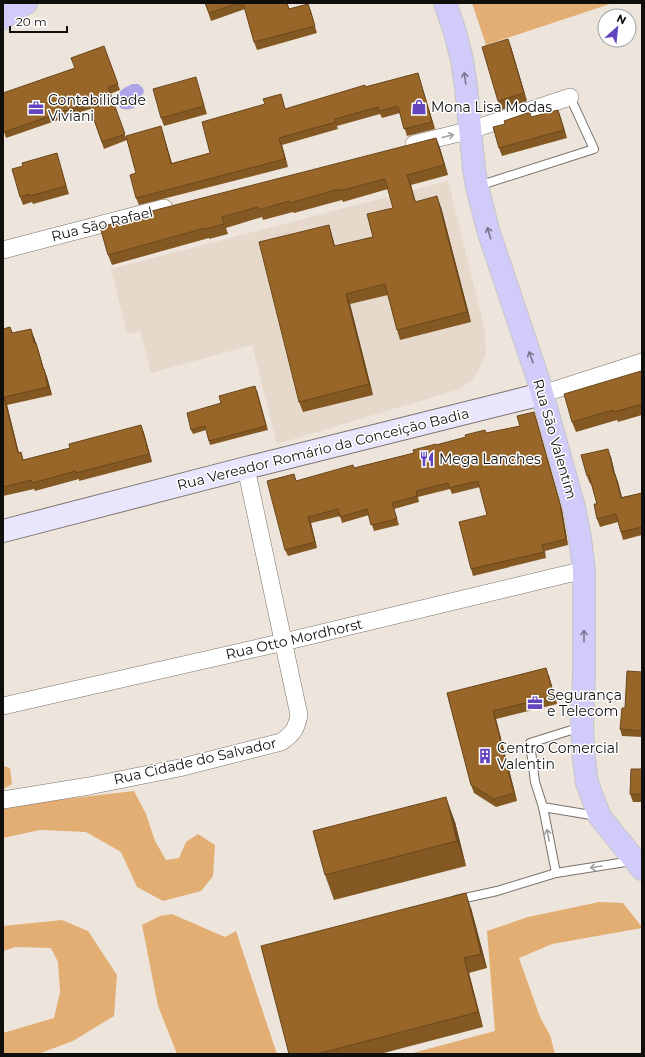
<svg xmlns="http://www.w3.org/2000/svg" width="645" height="1057" viewBox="0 0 645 1057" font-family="Montserrat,sans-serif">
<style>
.built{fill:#e6d8ca}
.green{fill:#e3ae73}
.water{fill:#ada4ea}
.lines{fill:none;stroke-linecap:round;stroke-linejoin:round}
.lane-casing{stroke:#79726a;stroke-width:10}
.street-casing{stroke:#79726a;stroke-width:18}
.secondary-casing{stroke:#79726a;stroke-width:24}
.primary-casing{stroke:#c6c5c5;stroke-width:24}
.lane{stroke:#fff;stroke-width:8}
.street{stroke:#fff;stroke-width:17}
.secondary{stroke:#e8e5fd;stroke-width:22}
.primary{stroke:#d1cbfa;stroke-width:22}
.wall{fill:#835822}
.shaded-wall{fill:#6a471c}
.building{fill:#986628;stroke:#6a471c}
.oneway{stroke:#7b768f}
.oneway2{stroke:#a09f9e}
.labels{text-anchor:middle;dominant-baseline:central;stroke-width:3;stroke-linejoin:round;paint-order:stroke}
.poi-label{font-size:14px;fill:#110f0c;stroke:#fff;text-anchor:start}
.street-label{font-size:14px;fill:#110f0c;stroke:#fff}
</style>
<rect width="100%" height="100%" fill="#ede5dc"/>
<polygon class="built" points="448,181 485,330 486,354 479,369 472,380 460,389 277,444 252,345 151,373 140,331 127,334 111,269"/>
<g class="green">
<polygon points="472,3 613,3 486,45"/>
<polygon points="3,766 10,768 12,784 3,789"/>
<polygon points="134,791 146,814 155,841 166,860 179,858 186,842 198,834 215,845 213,876 201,891 163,901 137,887 121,852 86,832 40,830 3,838 3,809 39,802"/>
<polygon points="599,902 623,903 642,927 642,928 552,944 519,958 540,1017 550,1035 555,1054 409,1054 495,1031 487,931 528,917"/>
<polygon points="172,914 225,937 236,931 277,1054 177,1054 158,1006 142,925 160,916"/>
<polygon points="62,920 88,931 117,975 114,1016 73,1041 38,1054 3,1054 3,1033 54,1018 60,992 58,962 51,948 16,947 3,951 3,926"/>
</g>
<path class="water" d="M132,84H138L143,88L144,92L140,98L136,100L134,108C127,110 120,111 117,103C117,101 116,99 117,97C119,90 126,87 132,84Z"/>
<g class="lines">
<g class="lane-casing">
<g id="lane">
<polyline points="478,186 594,149 570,97"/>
<polyline points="543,807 597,816"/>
<polyline points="556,873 543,807 535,782 530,743 581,727"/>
<polyline points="456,900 497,891 556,873 632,861"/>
</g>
</g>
<g class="street-casing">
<g id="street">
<polyline points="414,144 471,130 570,97"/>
<polyline points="3,250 164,208"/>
<polyline points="542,394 642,362"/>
<polyline points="3,706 284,642 584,570"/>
<path d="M3,800L89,786L179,768L281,742C294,733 296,729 299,715L246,468"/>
</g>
</g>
<g class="secondary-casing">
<polyline id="secondary" points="3,531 246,468 542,394"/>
</g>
<g class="primary-casing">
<g id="primary">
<polyline points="445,3 455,32 462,60 466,87 474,169 477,187 489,233 538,379 574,507 580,538 584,570 584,675 582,727 584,759 587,783 600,817 642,869"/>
<polyline points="3,18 26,3"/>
</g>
</g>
<use href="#lane" class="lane"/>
<use href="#street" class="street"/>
<use href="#secondary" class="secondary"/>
<use href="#primary" class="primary"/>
</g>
<g class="wall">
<polygon points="205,3 287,3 289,9 308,4 317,33 257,50 254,42 245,9 211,21"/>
<polygon points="104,46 120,90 110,94 126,138 163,133 172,163 210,153 265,104 281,94 285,109 418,73 435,129 407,136 400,113 382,118 380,114 337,126 338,129 282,145 288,167 139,205 136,198 136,173 127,140 104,149 90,109 6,138 3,129 75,68"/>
<polygon points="511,47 527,101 501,110 498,101"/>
<polygon points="198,85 207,114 164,126 161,118"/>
<polygon points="558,110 567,138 502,156 499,148 531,117"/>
<polygon points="436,138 440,148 448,175 411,185 415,202 441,207 471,322 400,340 397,330 388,295 350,304 373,395 303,412 299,402 329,225 335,246 373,237 393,208 388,189 343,202 342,200 294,213 293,212 263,220 262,217 226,228 228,234 209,239 209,238 112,265 108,255"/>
<polygon points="59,161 69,194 33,204 32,202 23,205 20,197"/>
<polygon points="10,327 13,333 34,337 39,352 44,369 47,377 52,395 7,405 19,453 24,460 70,448 141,425 144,433 152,462 79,481 79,479 35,491 34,489 3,496 3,329"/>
<polygon points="642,374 642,415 618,422 617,420 576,432 572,422"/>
<polygon points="257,390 268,430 210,445 206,430 193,434 191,430 221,403"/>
<polygon points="536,418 562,510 568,545 545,551 546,558 473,576 471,569 487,515 480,487 452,494 450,489 418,497 419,502 394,509 399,525 374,531 369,515 342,523 340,516 311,523 317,548 288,556 285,550 297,481 354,468 414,453 436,445 520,426"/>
<polygon points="611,457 615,474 618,482 622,497 642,493 642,535 623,540 618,522 600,527 597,519 597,504 591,483 590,484 587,476"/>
<polygon points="642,672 642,737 622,736 620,729"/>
<polygon points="549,676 557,704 496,719 517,801 496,807 474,793 471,785 447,693"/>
<polygon points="642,769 642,802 633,802 630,794"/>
<polygon points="455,822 466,866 334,900 325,875"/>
<polygon points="471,908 487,968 469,973 483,1027 380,1054 289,1054"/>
</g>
<g class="shaded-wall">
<polygon points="308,4 311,11 317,33 315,26"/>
<polygon points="508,39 511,47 527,101 524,93"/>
<polygon points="418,73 420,80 435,129 432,122"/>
<polygon points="558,110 561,118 567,138 564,130"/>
<polygon points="161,126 163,133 174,171 171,164"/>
<polygon points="279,138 282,145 288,167 285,159"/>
<polygon points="436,138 440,148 448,175 444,165"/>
<polygon points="407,175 411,185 419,213 415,202"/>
<polygon points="437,196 441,207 471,322 467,312"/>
<polygon points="329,225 332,236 338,257 334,246"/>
<polygon points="346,294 350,304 373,395 369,384"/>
<polygon points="31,329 34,337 38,352 34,343"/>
<polygon points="36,343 39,352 46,377 43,369"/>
<polygon points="44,369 47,377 52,395 48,387"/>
<polygon points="4,397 7,405 21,462 18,453"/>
<polygon points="534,412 562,510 568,545 566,539"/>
<polygon points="141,425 144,433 152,462 149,454"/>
<polygon points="608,449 611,457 617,482 614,474"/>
<polygon points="615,474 618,482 624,506 621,498"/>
<polygon points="308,517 311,523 317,548 315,542"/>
<polygon points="546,668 549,676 557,704 554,696"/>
<polygon points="493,711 496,719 517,801 514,793"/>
<polygon points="446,797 455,822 466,866 457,841"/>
<polygon points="466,893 471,908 487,968 481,954"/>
<polygon points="464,958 469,973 483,1027 478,1012"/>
</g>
<g class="building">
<polygon points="205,3 239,3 209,13"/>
<polygon points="243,3 287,3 289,9 308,4 315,26 254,42"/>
<polygon points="508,39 524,93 498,101 482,47"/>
<polygon points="104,46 118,84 108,87 125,134 102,142 88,103 4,132 3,129 3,93 75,68 71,58"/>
<polygon points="418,73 432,122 404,129 398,106 379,111 378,107 335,119 336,122 279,138 285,159 136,198 130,175 136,173 126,136 161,126 171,164 210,153 202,122 265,104 263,99 281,94 285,109 365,85 365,87"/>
<polygon points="196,77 204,106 161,118 153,89"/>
<polygon points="558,110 564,130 499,148 493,127 505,124 504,121 530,112 531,117"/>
<polygon points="436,138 444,165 407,175 415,202 437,196 467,312 397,330 385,284 346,294 369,384 299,402 259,242 329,225 334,246 373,237 367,214 393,208 385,179 339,191 339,189 290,203 289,201 259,210 258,207 222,217 224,224 206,229 205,228 108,255 100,227 141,216 140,214"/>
<polygon points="57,153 66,186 30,196 30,194 20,197 12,169 23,166 22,163"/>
<polygon points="10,327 12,333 31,329 34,343 36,343 43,369 44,369 48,387 4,397 18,453 21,452 23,460 70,448 69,444 141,425 149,454 76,473 76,471 32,483 31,480 3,487 3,329"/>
<polygon points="641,371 642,374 642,404 614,412 613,410 572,422 564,394"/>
<polygon points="255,386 266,426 209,441 205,426 191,430 187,413 221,403 219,396"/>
<polygon points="534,412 560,504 566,539 542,545 544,552 471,569 459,522 487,515 478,481 449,488 448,483 416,491 417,496 392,503 397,519 371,525 367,509 340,517 338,509 308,517 315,542 285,550 267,481 294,474 296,481 353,465 354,468 414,453 413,450 436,444 436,445 466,437 465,435 485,430 486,433 520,426 517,416"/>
<polygon points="608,449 614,474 615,474 621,498 642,493 642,527 621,532 616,514 597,519 594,504 597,504 589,475 587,476 581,455"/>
<polygon points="546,668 554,696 493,711 514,793 494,799 471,785 447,693"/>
<polygon points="627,671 642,672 642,731 620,729 622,708 625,708"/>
<polygon points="631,769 642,769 642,794 630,794"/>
<polygon points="446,797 457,841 325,875 313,831"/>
<polygon points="466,893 481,954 464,958 478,1012 317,1054 289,1054 261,946"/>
</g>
<defs><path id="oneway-shaft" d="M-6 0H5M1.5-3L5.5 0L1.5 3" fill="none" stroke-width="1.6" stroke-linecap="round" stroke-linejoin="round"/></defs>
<g class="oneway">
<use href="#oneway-shaft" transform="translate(465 78) rotate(-98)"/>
<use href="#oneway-shaft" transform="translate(489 233) rotate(-107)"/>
<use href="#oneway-shaft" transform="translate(531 357) rotate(-109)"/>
<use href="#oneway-shaft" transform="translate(584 636) rotate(-90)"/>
</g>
<g class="oneway2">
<use href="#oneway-shaft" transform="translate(448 136) rotate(-14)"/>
<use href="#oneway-shaft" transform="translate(548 835) rotate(-101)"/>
<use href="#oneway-shaft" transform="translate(596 867) rotate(171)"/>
</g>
<defs>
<g id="shop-bare" transform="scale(1.2)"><path d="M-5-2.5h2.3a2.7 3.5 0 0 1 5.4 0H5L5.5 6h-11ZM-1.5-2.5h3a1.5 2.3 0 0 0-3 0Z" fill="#6445be" stroke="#fff" stroke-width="2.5" paint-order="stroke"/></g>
<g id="office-bare" transform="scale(1.2)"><path d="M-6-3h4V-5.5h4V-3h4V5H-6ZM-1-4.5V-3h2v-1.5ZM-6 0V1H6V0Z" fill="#6445be" stroke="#fff" stroke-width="2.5" paint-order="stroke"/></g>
<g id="restaurant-bare" transform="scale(1.2)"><path d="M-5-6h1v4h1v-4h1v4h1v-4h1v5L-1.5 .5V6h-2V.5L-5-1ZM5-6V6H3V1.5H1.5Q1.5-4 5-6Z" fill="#6445be" stroke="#fff" stroke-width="2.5" paint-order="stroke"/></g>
<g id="building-bare" transform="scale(1.2)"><path d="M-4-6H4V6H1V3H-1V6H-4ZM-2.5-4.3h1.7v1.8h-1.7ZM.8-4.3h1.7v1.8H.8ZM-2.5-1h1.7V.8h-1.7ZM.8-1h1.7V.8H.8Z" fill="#6445be" stroke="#fff" stroke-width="2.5" paint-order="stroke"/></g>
</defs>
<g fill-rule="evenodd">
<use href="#shop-bare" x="419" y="107"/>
<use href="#office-bare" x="36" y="108"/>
<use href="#restaurant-bare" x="427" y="459"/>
<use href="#office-bare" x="535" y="703"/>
<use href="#building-bare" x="485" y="756"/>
</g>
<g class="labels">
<g class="poi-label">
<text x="48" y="100">Contabilidade<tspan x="48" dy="16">Viviani</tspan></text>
<text x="431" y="107">Mona Lisa Modas</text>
<text x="439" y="459">Mega Lanches</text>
<text x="547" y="695">Segurança<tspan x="547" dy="16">e Telecom</tspan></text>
<text x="497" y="748">Centro Comercial<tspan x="497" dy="16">Valentin</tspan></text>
</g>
<g class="street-label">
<text transform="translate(102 224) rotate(-14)">Rua São Rafael</text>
<text transform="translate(555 439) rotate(74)">Rua São Valentim</text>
<text transform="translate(323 449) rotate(-14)">Rua Vereador Romário da Conceição Badia</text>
<text transform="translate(294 639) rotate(-13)">Rua Otto Mordhorst</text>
<text transform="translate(195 761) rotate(-13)">Rua Cidade do Salvador</text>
</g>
</g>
<rect width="645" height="1057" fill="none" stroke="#110f0c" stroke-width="8"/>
<g transform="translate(617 28) rotate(27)"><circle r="19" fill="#ffffff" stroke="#a09f9e"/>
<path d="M0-3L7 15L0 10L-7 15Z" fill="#6445be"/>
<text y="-6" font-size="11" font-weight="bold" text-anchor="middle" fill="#110f0c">N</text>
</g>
<path d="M10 26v6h57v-6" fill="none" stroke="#110f0c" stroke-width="2"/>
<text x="16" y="26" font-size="12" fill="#110f0c" stroke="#ffffff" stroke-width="3" paint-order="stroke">20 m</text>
</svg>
